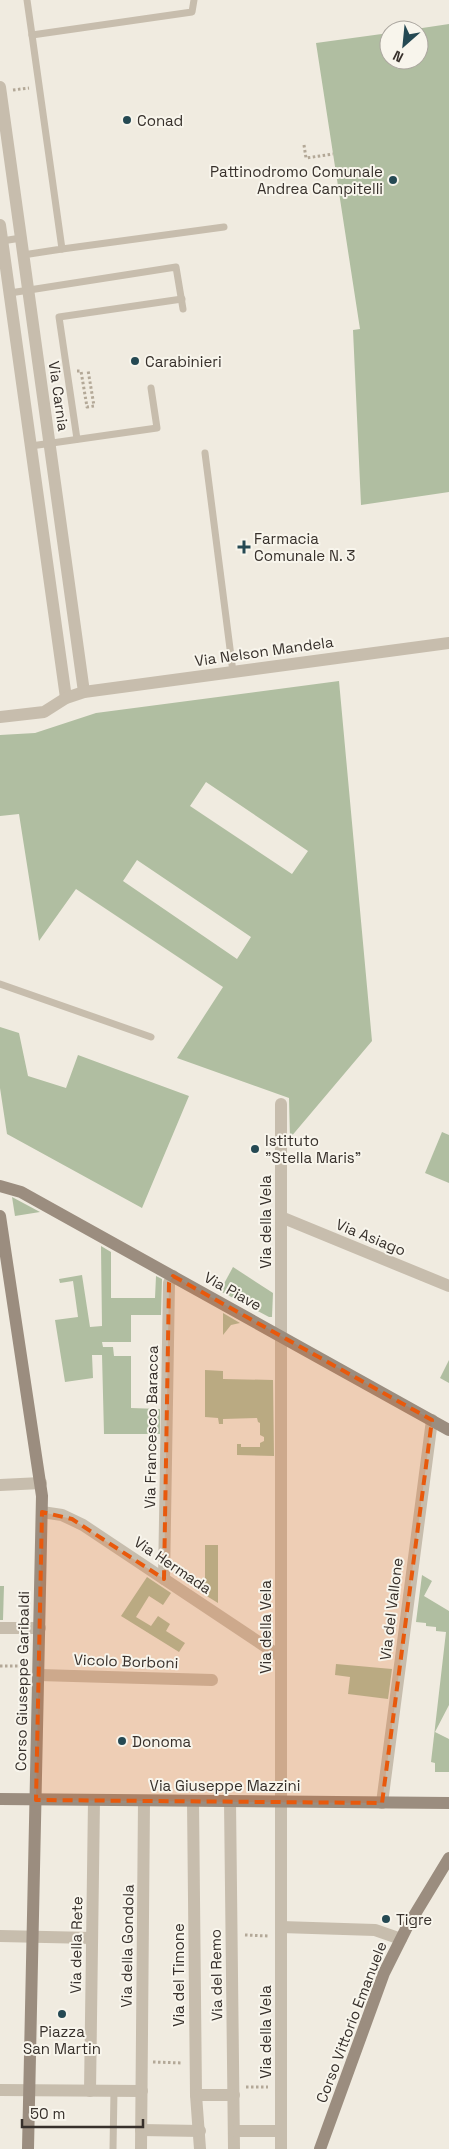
<svg xmlns="http://www.w3.org/2000/svg" width="449" height="2149" viewBox="0 0 449 2149" font-family="'Space Grotesk',sans-serif">
<style>
.green{fill:#b0bea1;fill-rule:evenodd}
.lines{fill:none;stroke-linecap:round;stroke-linejoin:round}
.path{stroke:#b3a897;stroke-width:3;stroke-dasharray:2.5 2.5;stroke-linecap:butt}
.lane{stroke:#c7bdad;stroke-width:7}
.street{stroke:#c7bdad;stroke-width:12}
.secondary{stroke:#9b8d7f;stroke-width:12}
.marked{fill:#e8590c;fill-opacity:0.2;stroke:#e8590c;stroke-width:4;stroke-dasharray:10 6;stroke-linejoin:round}
.poi-dot{fill:#254953;stroke:#f8f5ec;stroke-width:2}
.labels{text-anchor:middle;dominant-baseline:central;stroke-width:4;stroke-linejoin:round;paint-order:stroke}
.poi-label{font-size:15px;fill:#37302b;stroke:#f8f5ec;text-anchor:start}
.street-label{font-size:15px;fill:#37302b;stroke:#f8f5ec}
</style>
<rect width="100%" height="100%" fill="#f0ebe0"/>
<g class="green">
<polygon points="449,24 449,492 361,505 353,330 360,329 316,43 389,33 389,60 419,60 419,30 409,30"/>
<path d="M339,681L372,1041L290,1138L289,1098L177,1058L223,987L76,889L39,941L19,814L0,816V735L35,733L96,713ZM206,782L308,851L292,874L190,806ZM137,860L251,937L237,959L123,881Z"/>
<polygon points="0,1027 19,1033 28,1076 66,1088 78,1055 189,1096 142,1208 7,1134 0,1088"/>
<polygon points="442,1132 449,1135 449,1183 425,1173"/>
<polygon points="12,1197 40,1212 15,1216"/>
<polygon points="101,1246 111,1252 111,1298 155,1298 156,1276 162,1279 161,1315 131,1315 131,1342 102,1342 103,1347 113,1347 114,1356 131,1356 131,1408 160,1409 160,1434 104,1434 102,1355 92,1355 93,1378 65,1382 55,1320 78,1317 73,1281 60,1283 59,1279 82,1275 90,1327 102,1326"/>
<polygon points="233,1267 273,1293 272,1317 269,1317 220,1291"/>
<polygon points="223,1313 240,1323 231,1325 223,1335"/>
<polygon points="449,1360 449,1383 440,1378"/>
<polygon points="205,1370 223,1371 223,1379 273,1380 274,1456 237,1455 237,1444 241,1444 241,1447 260,1447 260,1443 264,1441 264,1437 260,1435 260,1423 258,1422 257,1418 223,1419 223,1424 219,1424 218,1418 205,1417"/>
<polygon points="205,1545 218,1545 218,1603 205,1595"/>
<polygon points="422,1575 432,1581 424,1596 449,1611 449,1705 435,1732 449,1739 449,1772 435,1772 435,1763 431,1762 446,1632 436,1631 436,1627 426,1626 426,1623 416,1622"/>
<polygon points="147,1577 171,1593 163,1605 149,1596 136,1617 151,1626 158,1616 170,1624 166,1631 185,1643 179,1652 121,1616"/>
<polygon points="0,1586 4,1586 3,1620 0,1620"/>
<polygon points="336,1664 392,1669 388,1699 348,1694 350,1677 335,1675"/>
</g>
<g class="lines">
<g class="path">
<polyline points="13,90 29,88"/>
<polyline points="304,145 306,158 333,154"/>
<polyline points="77,371 81,371 87,407 94,406 88,370"/>
<polyline points="0,1666 24,1666"/>
<polyline points="245,1935 268,1936"/>
<polyline points="153,2062 182,2063"/>
<polyline points="246,2087 268,2087"/>
</g>
<g class="lane">
<polyline points="27,0 32,35 192,12 194,0"/>
<polyline points="2,241 21,238"/>
<polyline points="62,249 224,227"/>
<polyline points="23,255 62,249 32,35"/>
<polyline points="10,293 176,267 183,309"/>
<polyline points="77,439 59,317 182,299"/>
<polyline points="31,446 157,428 151,388"/>
<polyline points="205,453 233,672"/>
<polyline points="0,984 151,1037"/>
<polyline points="113,2149 114,2091"/>
</g>
<g class="street">
<polyline points="0,87 84,692"/>
<polyline points="0,225 66,698"/>
<polyline points="0,717 44,712 66,698 84,692 449,643"/>
<polyline points="281,1217 449,1286"/>
<polyline points="0,1485 41,1483"/>
<polyline points="42,1512 62,1515 83,1525 281,1657"/>
<polyline points="164,1579 169,1283 173,1276"/>
<polyline points="0,1628 40,1628"/>
<polyline points="39,1675 212,1680"/>
<polyline points="193,1801 196,2095 200,2149"/>
<polyline points="230,1801 234,2149"/>
<polyline points="382,1803 432,1420"/>
<polyline points="281,1927 375,1930 401,1939"/>
<polyline points="0,1936 92,1938"/>
<polyline points="0,2090 142,2091"/>
<polyline points="90,2091 94,1800"/>
<polyline points="196,2095 234,2095"/>
<polyline points="141,2130 200,2131"/>
<polyline points="234,2131 281,2131"/>
<polyline points="141,2149 144,1801"/>
<polyline points="281,2149 281,1104"/>
</g>
<g class="secondary">
<polyline points="0,1186 21,1192 449,1430"/>
<polyline points="0,1216 42,1496 28,2149"/>
<polyline points="0,1799 449,1803"/>
<polyline points="320,2149 384,1973 406,1929 449,1858"/>
</g>
</g>
<path class="marked" d="M173,1276L432,1420L382,1803L36,1800L42,1512L72,1519L164,1579L169,1283Z"/>
<g class="poi-dot">
<circle cx="127" cy="120" r="5"/>
<circle cx="393" cy="180" r="5"/>
<circle cx="135" cy="361" r="5"/>
<path d="M241.5 539.5h5v5h5v5h-5v5h-5v-5h-5v-5h5z"/>
<circle cx="255" cy="1149" r="5"/>
<circle cx="122" cy="1741" r="5"/>
<circle cx="386" cy="1919" r="5"/>
<circle cx="62" cy="2014" r="5"/>
</g>
<g class="labels">
<g class="poi-label">
<text x="137" y="120">Conad</text>
<text x="383" y="171" text-anchor="end">Pattinodromo Comunale<tspan x="383" dy="17">Andrea Campitelli</tspan></text>
<text x="145" y="361">Carabinieri</text>
<text x="254" y="538">Farmacia<tspan x="254" dy="17">Comunale N. 3</tspan></text>
<text x="265" y="1140">Istituto<tspan x="265" dy="17">"Stella Maris"</tspan></text>
<text x="132" y="1741">Donoma</text>
<text x="396" y="1919">Tigre</text>
<text x="62" y="2031" text-anchor="middle">Piazza<tspan x="62" dy="17">San Martin</tspan></text>
</g>
<g class="street-label">
<text transform="translate(59 396) rotate(82)">Via Carnia</text>
<text transform="translate(264 651) rotate(-8)">Via Nelson Mandela</text>
<text transform="translate(265 1222) rotate(-90)">Via della Vela</text>
<text transform="translate(371 1237) rotate(22)">Via Asiago</text>
<text transform="translate(233 1291) rotate(29)">Via Piave</text>
<text transform="translate(151 1427) rotate(-89)">Via Francesco Baracca</text>
<text transform="translate(173 1565) rotate(34)">Via Hermada</text>
<text transform="translate(391 1609) rotate(-83)">Via del Vallone</text>
<text transform="translate(265 1627) rotate(-90)">Via della Vela</text>
<text transform="translate(126 1661) rotate(2)">Vicolo Borboni</text>
<text transform="translate(22 1681) rotate(-89)">Corso Giuseppe Garibaldi</text>
<text x="225" y="1785">Via Giuseppe Mazzini</text>
<text transform="translate(76 1945) rotate(-89)">Via della Rete</text>
<text transform="translate(127 1946) rotate(-89)">Via della Gondola</text>
<text transform="translate(178 1975) rotate(-90)">Via del Timone</text>
<text transform="translate(216 1975) rotate(-91)">Via del Remo</text>
<text transform="translate(351 2022) rotate(-69)">Corso Vittorio Emanuele</text>
<text transform="translate(265 2032) rotate(-90)">Via della Vela</text>
</g>
</g>
<g transform="translate(404 45) rotate(207)"><circle r="24" fill="#f8f5ec" stroke="#aba69f"/>
<path d="M0-4L9 19L0 12L-9 19Z" fill="#254953"/>
<text y="-8" font-size="14" font-weight="bold" text-anchor="middle" fill="#37302b">N</text>
</g>
<path d="M22 2119v8h121v-8" fill="none" stroke="#37302b" stroke-width="2.5"/>
<text x="30" y="2119" font-size="15" fill="#37302b" stroke="#f8f5ec" stroke-width="4" paint-order="stroke">50 m</text>
</svg>
